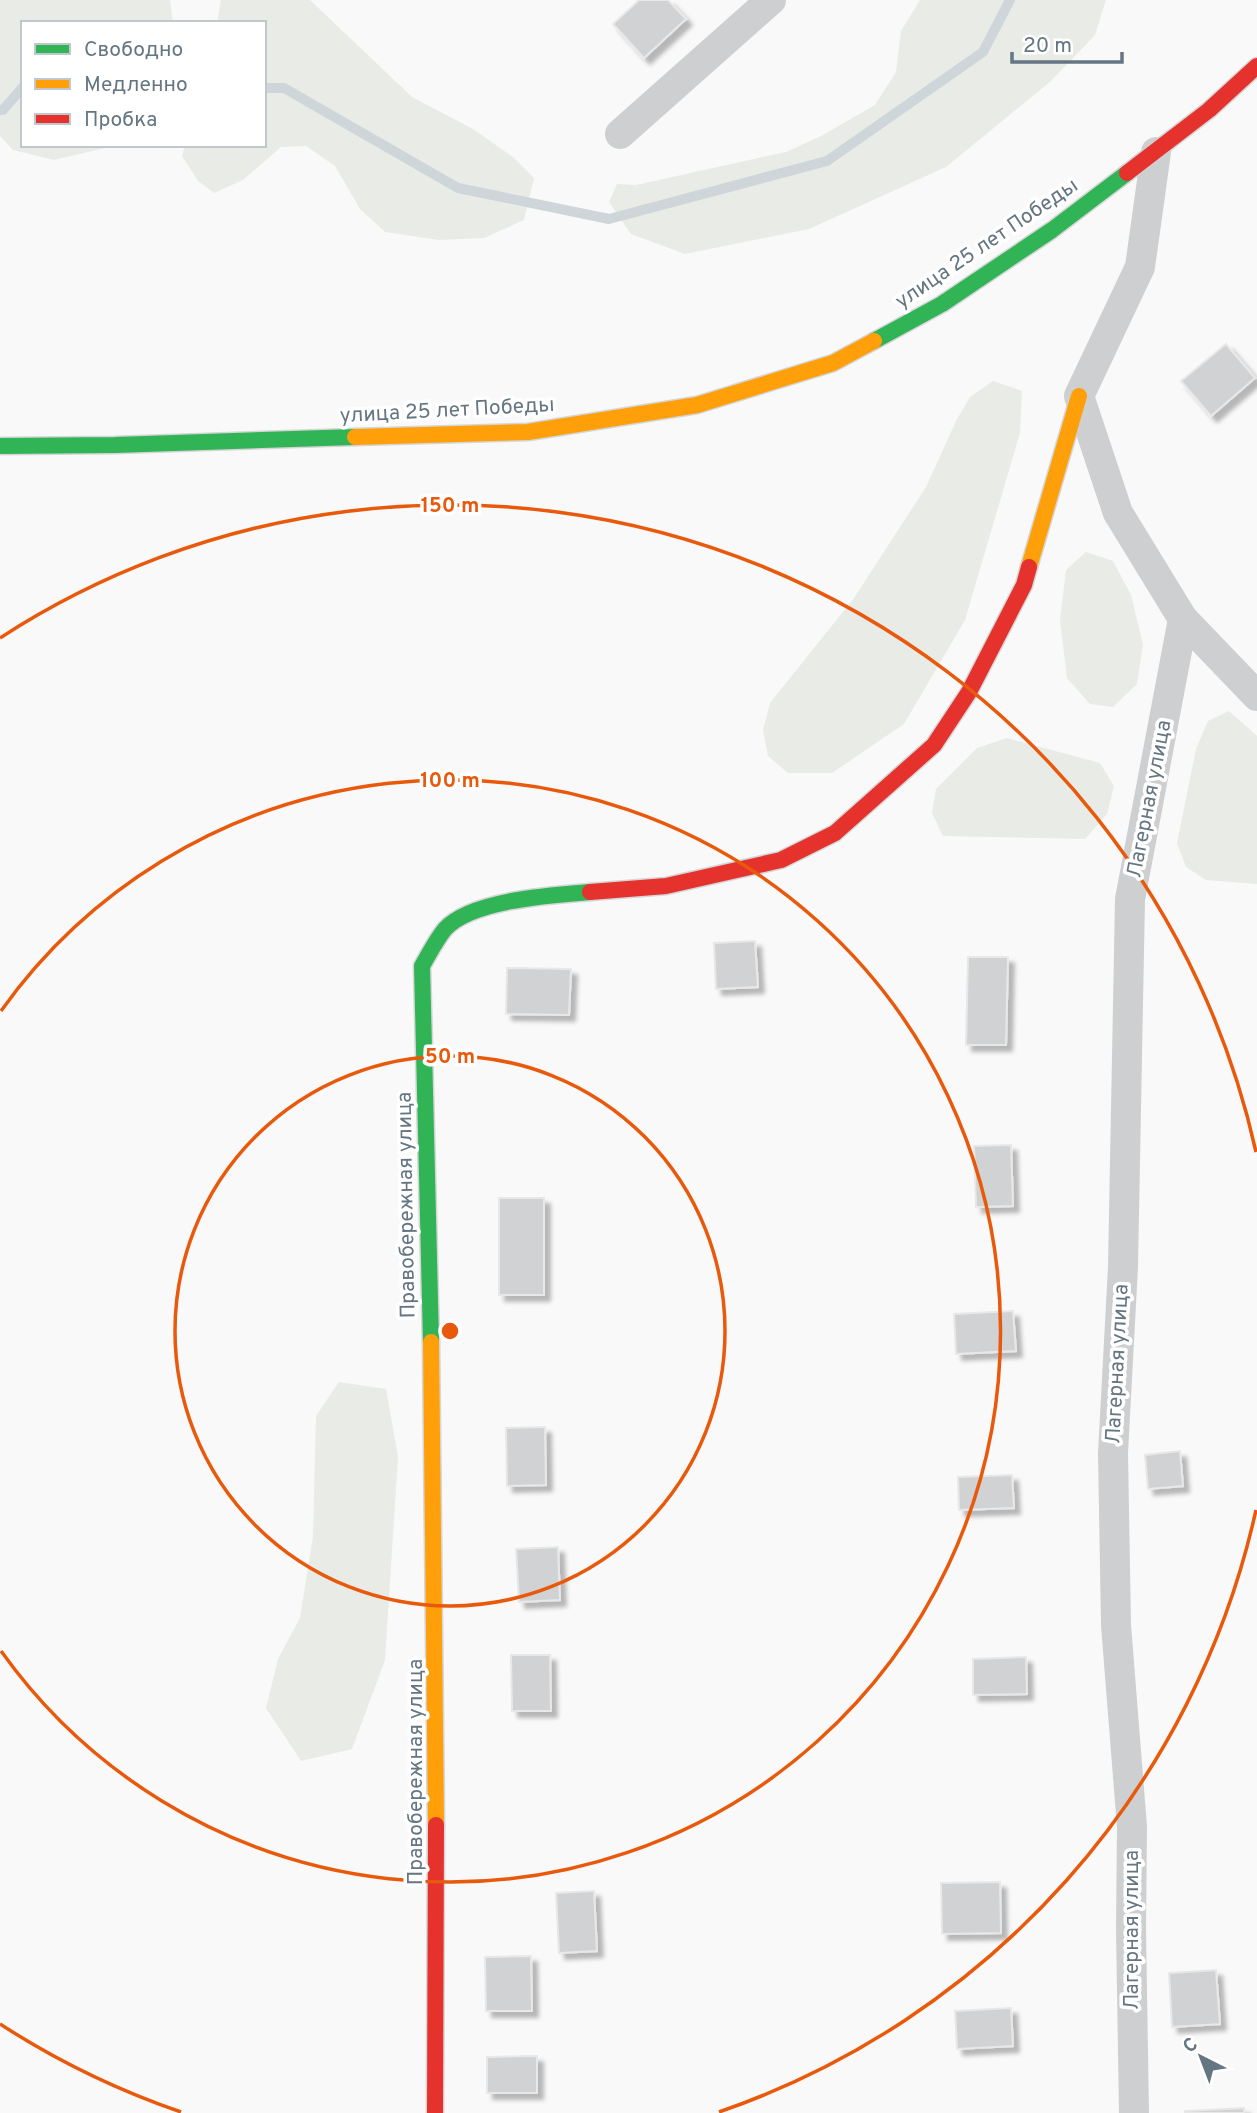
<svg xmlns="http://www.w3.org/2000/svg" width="1257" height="2113" viewBox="0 0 1257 2113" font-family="Overpass,sans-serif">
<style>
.green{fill:#e8ebe6}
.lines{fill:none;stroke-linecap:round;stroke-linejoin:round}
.stream{stroke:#ced6d9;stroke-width:10}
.building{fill:#d0d2d3;stroke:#e8e8e8;stroke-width:2;filter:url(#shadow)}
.fast-casing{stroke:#d5d6d7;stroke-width:19}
.slow-casing{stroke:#d5d6d7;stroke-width:19}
.jam-casing{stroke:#d5d6d7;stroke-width:19}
.street{stroke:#cecfd0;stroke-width:30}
.fast{stroke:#30b455;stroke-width:16}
.slow{stroke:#ff9f0a;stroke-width:16}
.jam{stroke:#e5322d;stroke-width:16}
.ring{fill:none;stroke:#e8590c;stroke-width:3.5}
.labels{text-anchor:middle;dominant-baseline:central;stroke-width:7;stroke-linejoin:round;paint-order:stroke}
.street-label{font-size:21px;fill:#657683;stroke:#fff}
.centre{fill:#e8590c;stroke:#fff;stroke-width:3.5}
.ring-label{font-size:21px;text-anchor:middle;font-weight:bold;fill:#e8590c;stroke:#fff;stroke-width:7;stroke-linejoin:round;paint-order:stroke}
</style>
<defs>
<filter id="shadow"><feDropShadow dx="6" dy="6" stdDeviation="2" flood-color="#0004"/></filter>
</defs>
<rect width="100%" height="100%" fill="#f9f9f9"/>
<g class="green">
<polygon points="0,0 170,0 173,23 23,23 23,145 108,145 105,148 54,160 13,150 0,136"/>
<polygon points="221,0 310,0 412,97 473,129 513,157 534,178 524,220 484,238 439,240 385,232 360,209 335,166 306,146 281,147 243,180 214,193 198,181 182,156 185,145 264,145 264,23 217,23"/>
<polygon points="920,0 1106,0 1095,35 1051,81 946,167 809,229 685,254 631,234 609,202 617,184 636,185 786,152 821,136 875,105 896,72 901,31"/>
<polygon points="993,381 1022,391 1020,433 965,620 904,724 832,773 788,773 768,756 763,730 770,703 854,598 926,487 957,419 970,397"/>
<polygon points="1086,552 1113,561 1131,595 1143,645 1137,684 1113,707 1090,704 1067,678 1060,620 1066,570"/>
<polygon points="1229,711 1257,736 1257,884 1206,880 1186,867 1177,843 1196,749 1208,721"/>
<polygon points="1007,738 1100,763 1114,786 1107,814 1085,839 943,836 932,813 936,789 977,748"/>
<polygon points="339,1382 386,1389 398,1457 385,1660 352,1749 301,1761 266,1708 278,1659 300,1618 313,1536 316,1416"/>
</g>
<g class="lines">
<g class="stream">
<polyline points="264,88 284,88 458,188 609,219 827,161 983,52 1010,0"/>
<polyline points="0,110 3,110 23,87"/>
</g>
</g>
<g class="building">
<polygon points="639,0 668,0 686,19 644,58 613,24"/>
<polygon points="1226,344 1255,378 1211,416 1181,381"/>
<polygon points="755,941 758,987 716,989 714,943"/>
<polygon points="968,957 1008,957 1006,1045 966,1045"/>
<polygon points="507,968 571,969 569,1015 506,1014"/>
<polygon points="1011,1145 1013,1206 976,1207 974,1146"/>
<rect x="499" y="1198" width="45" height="97"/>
<polygon points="1013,1311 1016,1351 956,1354 954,1314"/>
<polygon points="545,1427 546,1485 507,1486 506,1428"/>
<polygon points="1180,1451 1183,1486 1148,1489 1145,1455"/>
<polygon points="1012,1475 1014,1508 959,1510 958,1477"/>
<polygon points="558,1547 560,1600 519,1602 516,1549"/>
<polygon points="511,1655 550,1655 551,1711 512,1711"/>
<polygon points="1026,1657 1027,1694 973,1695 973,1659"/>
<polygon points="1000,1882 1001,1933 942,1934 941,1883"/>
<polygon points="594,1891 597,1951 559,1953 556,1893"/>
<polygon points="531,1956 532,2011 486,2011 485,1957"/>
<polygon points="1216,1970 1220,2024 1172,2027 1169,1973"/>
<polygon points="1011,2008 1013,2046 957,2049 955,2011"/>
<polygon points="537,2056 537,2093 487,2093 487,2057"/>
<polygon points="1244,2108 1244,2113 1185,2113 1185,2111"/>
</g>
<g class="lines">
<g class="fast-casing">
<g id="fast">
<polyline points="874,341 942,304 1052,230 1127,173"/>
<polyline points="0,446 115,445 355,437"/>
<path d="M431,1342L422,966C429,954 436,940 445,929C471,900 552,895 590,892"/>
</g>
</g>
<g class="slow-casing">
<g id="slow">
<polyline points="355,437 528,432 697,405 833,363 874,341"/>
<polyline points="1029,567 1079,396"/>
<polyline points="431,1342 436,1825"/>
</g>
</g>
<g class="jam-casing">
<g id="jam">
<polyline points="1127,173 1209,110 1257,66"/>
<polyline points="590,892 666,886 781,860 835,833 934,745 969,692 1024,585 1029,567"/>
<polyline points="435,2113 436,1825"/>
</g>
</g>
<g class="street">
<polyline points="620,134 771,0"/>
<polyline points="1156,152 1140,267 1079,396 1118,513 1183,619 1257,696"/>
<polyline points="1134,2113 1131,1929 1132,1827 1116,1625 1113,1453 1123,1267 1130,899 1183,619"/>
</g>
<use href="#fast" class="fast"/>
<use href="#slow" class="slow"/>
<use href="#jam" class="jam"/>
</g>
<g class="ring">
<circle cx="450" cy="1331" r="275"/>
<path d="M1 1011A551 551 0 1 1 1 1651"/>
<path d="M1256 1510A826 826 0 0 1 719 2112M181 2112A826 826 0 0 1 0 2024M0 638A826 826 0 0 1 1256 1152"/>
</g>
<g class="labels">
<g class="street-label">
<text transform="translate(987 244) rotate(-34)">улица 25 лет Победы</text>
<text transform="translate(447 411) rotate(-3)">улица 25 лет Победы</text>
<text transform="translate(1150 799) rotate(-79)">Лагерная улица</text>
<text transform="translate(407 1205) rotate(-91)">Правобережная улица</text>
<text transform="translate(1118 1364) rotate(-87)">Лагерная улица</text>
<text transform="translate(416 1772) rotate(-90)">Правобережная улица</text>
<text transform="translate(1132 1930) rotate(-90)">Лагерная улица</text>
</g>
</g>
<circle cx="450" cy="1331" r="10" class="centre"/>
<g class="ring-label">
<text x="450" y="512">150 m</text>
<text x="450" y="787">100 m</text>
<text x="450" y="1063">50 m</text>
</g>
<rect x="21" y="21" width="245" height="126" fill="#ffffff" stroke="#c1c8cd" stroke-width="2"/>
<rect x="35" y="44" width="35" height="10" fill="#30b455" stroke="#c1c8cd" stroke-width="2"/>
<text x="84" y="56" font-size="21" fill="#657683">Свободно</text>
<rect x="35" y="79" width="35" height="10" fill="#ff9f0a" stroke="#c1c8cd" stroke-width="2"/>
<text x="84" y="91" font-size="21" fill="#657683">Медленно</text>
<rect x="35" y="114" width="35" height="10" fill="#e5322d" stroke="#c1c8cd" stroke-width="2"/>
<text x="84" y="126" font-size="21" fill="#657683">Пробка</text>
<g transform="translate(1201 2057) rotate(318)" stroke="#ffffff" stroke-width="5" paint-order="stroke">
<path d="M0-5L12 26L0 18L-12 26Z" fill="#657683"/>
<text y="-10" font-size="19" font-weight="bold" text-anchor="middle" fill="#657683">С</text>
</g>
<path d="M1012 52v10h110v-10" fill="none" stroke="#657683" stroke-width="3.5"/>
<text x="1023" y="52" font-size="21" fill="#657683" stroke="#ffffff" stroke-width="5" paint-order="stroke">20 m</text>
</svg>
